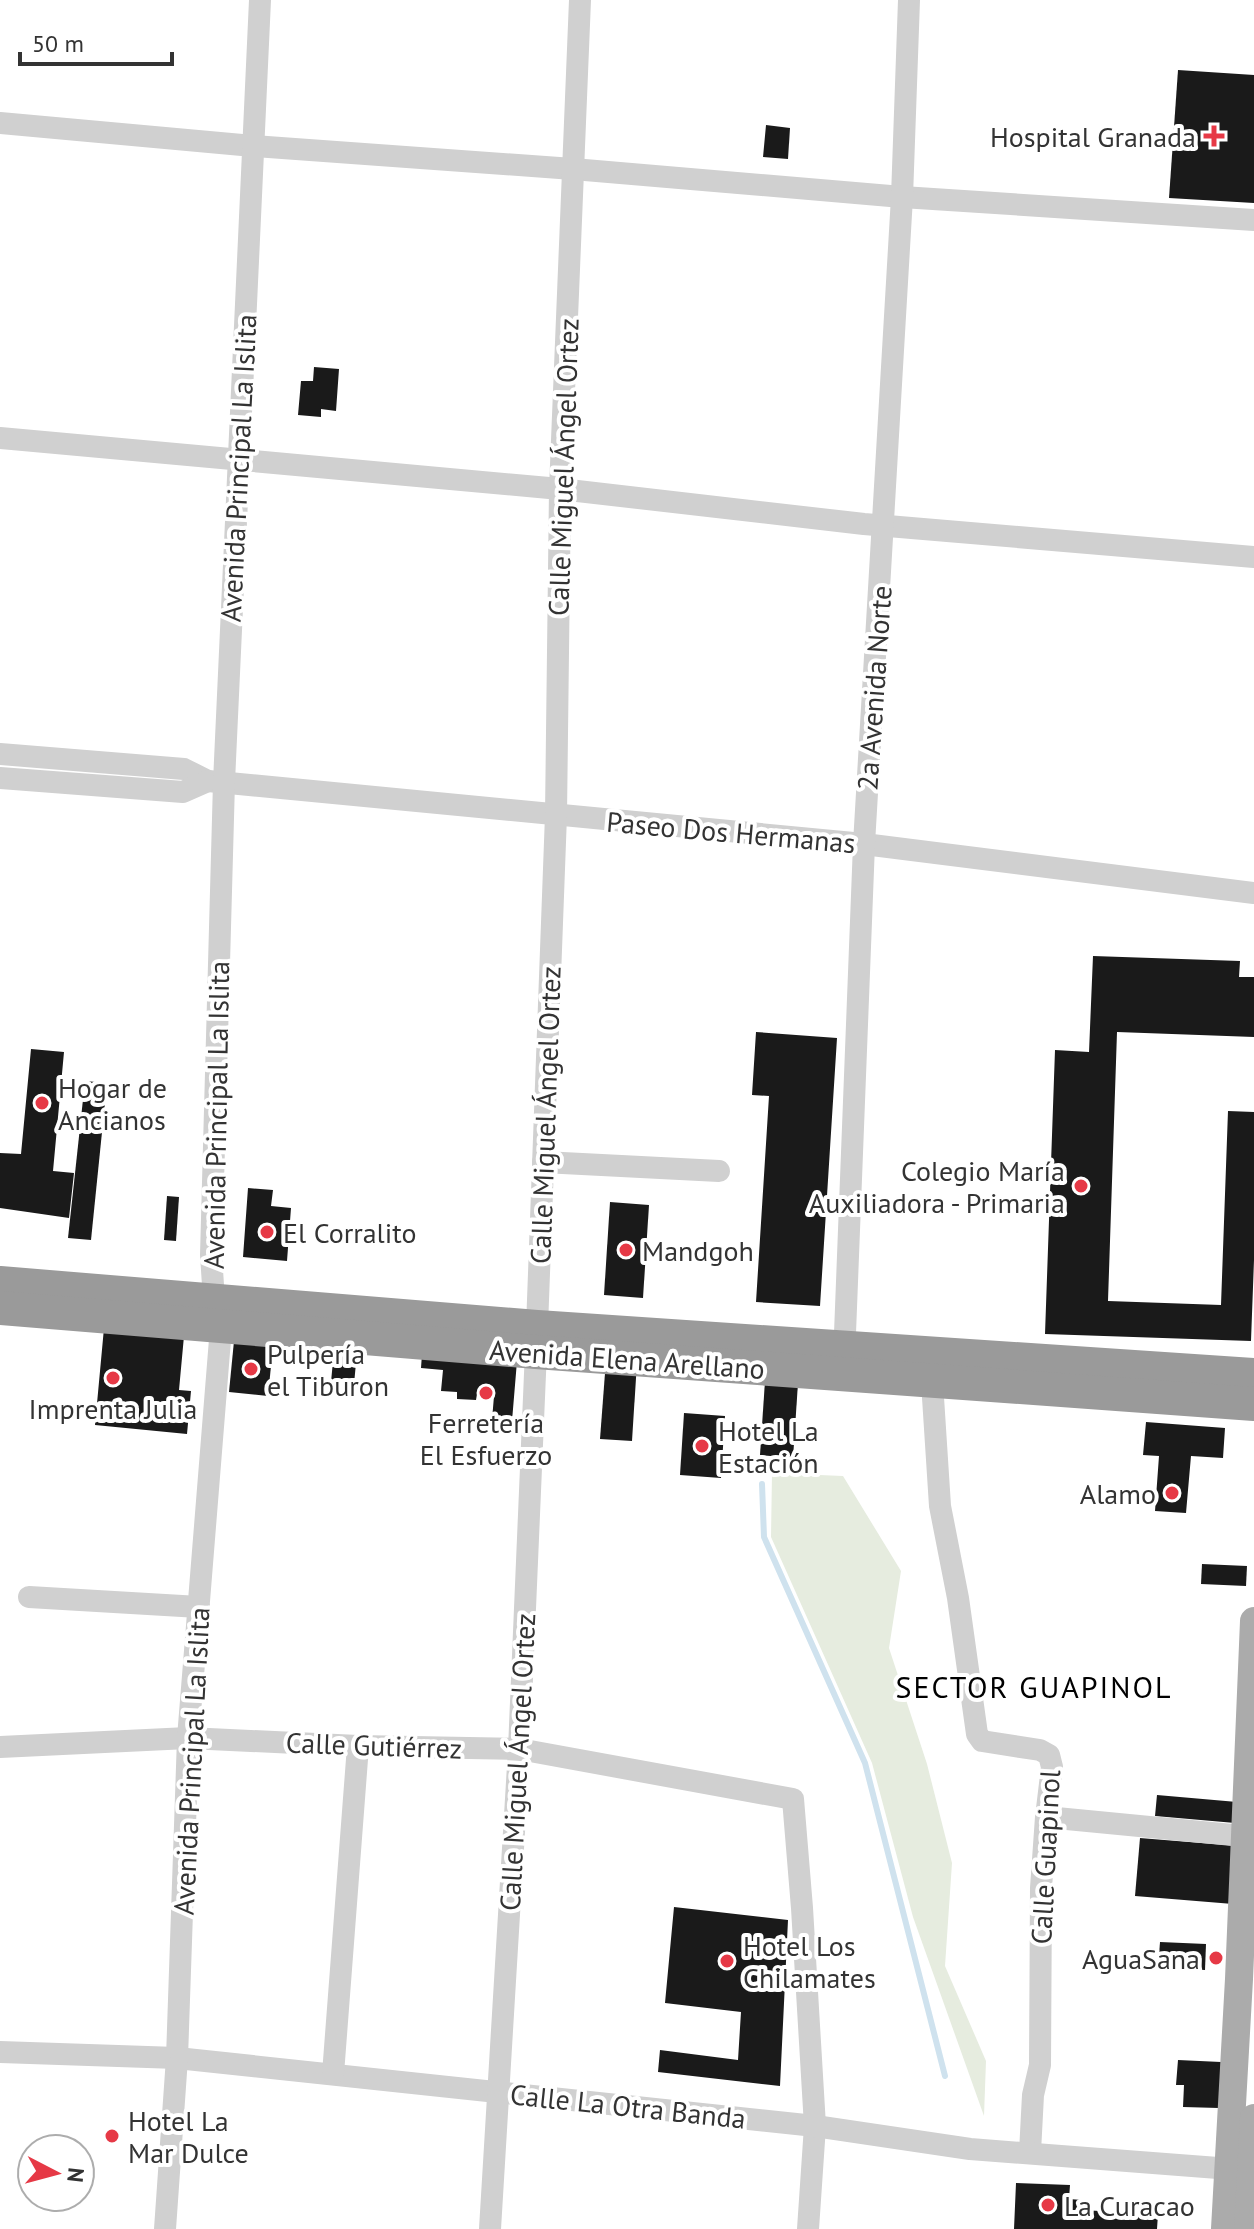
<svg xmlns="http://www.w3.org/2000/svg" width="1254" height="2229" viewBox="0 0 1254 2229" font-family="'PT Sans',sans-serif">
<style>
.green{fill:#e6ecdf}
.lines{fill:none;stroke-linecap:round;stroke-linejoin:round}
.stream{stroke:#cfe2ee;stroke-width:6}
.building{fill:#1a1a1a}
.minor{stroke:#d0d0d0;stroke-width:22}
.major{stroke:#ababab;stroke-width:28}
.highway{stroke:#9a9a9a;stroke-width:34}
.poi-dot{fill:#e63946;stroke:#fff;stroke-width:3}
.labels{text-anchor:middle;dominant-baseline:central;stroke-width:8;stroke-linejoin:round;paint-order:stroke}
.poi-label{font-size:28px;fill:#333;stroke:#fff;text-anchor:start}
.street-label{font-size:28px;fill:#333;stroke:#fff}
.neighbourhood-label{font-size:30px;letter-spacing:2px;fill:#000;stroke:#fff}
</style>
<rect width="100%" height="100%" fill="#fff"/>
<polygon class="green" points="772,1473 843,1476 901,1571 889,1648 927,1764 952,1863 945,1966 986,2061 984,2116 913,1917 872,1763 771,1537"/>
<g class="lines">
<polyline class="stream" points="762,1484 764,1537 865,1763 945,2076"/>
</g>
<g class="building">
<polygon points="1178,70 1254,75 1254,203 1169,198"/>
<polygon points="766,125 790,128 788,159 763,157"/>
<polygon points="314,367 339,369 336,411 321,409 321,417 298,415 301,381 313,381"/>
<polygon points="1093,956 1240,961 1239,977 1254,977 1254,1037 1117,1032 1108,1301 1221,1305 1228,1111 1254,1112 1254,1260 1251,1341 1045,1334 1055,1050 1089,1052"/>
<polygon points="756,1032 837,1038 820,1306 756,1302 769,1096 752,1095"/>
<polygon points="31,1049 64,1052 53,1171 74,1173 69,1218 0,1208 0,1153 21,1154"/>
<polygon points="85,1081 107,1083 91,1240 68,1238"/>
<polygon points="248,1188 273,1190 271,1206 291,1208 287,1261 243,1257"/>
<polygon points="167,1196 179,1197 176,1241 164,1240"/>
<polygon points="610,1202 649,1205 643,1298 604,1295"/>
<polygon points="104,1328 184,1336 179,1390 191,1391 187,1434 95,1425"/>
<polygon points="335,1339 358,1341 353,1395 330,1393"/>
<polygon points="234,1341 273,1346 268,1396 229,1392"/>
<polygon points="422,1354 517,1361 511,1433 491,1432 494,1396 477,1394 476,1400 457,1399 457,1392 441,1391 443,1370 421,1368"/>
<polygon points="606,1360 637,1362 632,1441 600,1439"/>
<polygon points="765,1381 798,1383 793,1458 760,1455"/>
<polygon points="684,1413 725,1416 721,1478 680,1475"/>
<polygon points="1146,1422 1225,1428 1223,1458 1191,1456 1186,1513 1155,1511 1159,1456 1143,1455"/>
<polygon points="1202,1564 1247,1566 1246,1586 1201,1584"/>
<polygon points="1157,1795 1237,1802 1235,1823 1155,1816"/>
<polygon points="1140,1838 1238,1846 1233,1904 1135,1896"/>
<polygon points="674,1907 788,1920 780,2086 658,2072 660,2050 738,2060 741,2012 665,2003"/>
<polygon points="1160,1942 1206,1944 1205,1970 1158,1968"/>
<polygon points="1178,2060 1221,2062 1219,2108 1183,2107 1184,2085 1176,2085"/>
<polygon points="1016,2183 1070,2185 1069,2199 1082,2200 1081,2210 1158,2214 1157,2229 1014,2229"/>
</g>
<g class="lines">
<g class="minor">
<polyline points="0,123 253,146 573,169 902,197 1254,220"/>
<polyline points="0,438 560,489 864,524 1254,557"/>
<polyline points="0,754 184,769 208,781 864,844 1254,893"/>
<polyline points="0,778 183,792 208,781"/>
<polyline points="543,1162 719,1171"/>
<polyline points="844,1359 864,844 902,197 909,0"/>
<polyline points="932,1382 940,1506 958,1598 977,1734 982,1741 1040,1750 1049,1755 1052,1767 1046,1817 1041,1888 1040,2065 1033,2095 1030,2152"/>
<polyline points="29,1597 199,1607"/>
<polyline points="0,1747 188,1738 358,1746 519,1749 793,1799 802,1908 815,2126 808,2229"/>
<polyline points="1046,1817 1254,1837"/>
<polyline points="0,2052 177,2058 815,2126 970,2149 1244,2170"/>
<polyline points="333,2074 358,1746"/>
<polyline points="165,2229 177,2058 188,1738 221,1327 214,1300 211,1255 224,782 260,0"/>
<polyline points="490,2229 519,1749 537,1327 556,815 560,489 580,0"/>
</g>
<g class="major">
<polyline points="1225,2229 1239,1979 1254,1621"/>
<polyline points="1248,2229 1254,2118"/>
</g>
<g class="highway">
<polyline points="0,1283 537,1327 1254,1375"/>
<polyline points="0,1308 536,1352 1254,1404"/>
</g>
</g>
<g class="poi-dot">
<path d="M1210 124h8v8h8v8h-8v8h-8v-8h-8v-8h8z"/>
<circle cx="42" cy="1103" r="8"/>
<circle cx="1081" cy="1186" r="8"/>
<circle cx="267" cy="1232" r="8"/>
<circle cx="626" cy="1250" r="8"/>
<circle cx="251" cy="1369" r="8"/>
<circle cx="113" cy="1378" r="8"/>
<circle cx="486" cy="1393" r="8"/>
<circle cx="702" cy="1446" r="8"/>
<circle cx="1172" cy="1493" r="8"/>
<circle cx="1216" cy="1958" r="8"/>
<circle cx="727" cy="1961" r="8"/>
<circle cx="112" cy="2136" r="8"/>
<circle cx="1048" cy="2205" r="8"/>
</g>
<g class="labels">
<g class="poi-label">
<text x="1196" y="136" text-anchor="end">Hospital Granada</text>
<text x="58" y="1087">Hogar de<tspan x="58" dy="32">Ancianos</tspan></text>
<text x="1065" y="1170" text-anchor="end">Colegio María<tspan x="1065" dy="32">Auxiliadora - Primaria</tspan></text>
<text x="283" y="1232">El Corralito</text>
<text x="642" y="1250">Mandgoh</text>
<text x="267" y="1353">Pulpería<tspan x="267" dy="32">el Tiburon</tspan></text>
<text x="113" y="1408" text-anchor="middle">Imprenta Julia</text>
<text x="486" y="1422" text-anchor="middle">Ferretería<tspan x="486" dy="32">El Esfuerzo</tspan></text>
<text x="718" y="1430">Hotel La<tspan x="718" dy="32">Estación</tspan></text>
<text x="1156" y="1493" text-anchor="end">Alamo</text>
<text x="743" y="1945">Hotel Los<tspan x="743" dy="32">Chilamates</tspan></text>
<text x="1200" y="1958" text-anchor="end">AguaSana</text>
<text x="128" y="2120">Hotel La<tspan x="128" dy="32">Mar Dulce</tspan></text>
<text x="1064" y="2205">La Curacao</text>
</g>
<g class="street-label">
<text transform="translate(563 467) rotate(-88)">Calle Miguel Ángel Ortez</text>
<text transform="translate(238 468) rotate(-87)">Avenida Principal La Islita</text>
<text transform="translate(874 688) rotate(-86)">2a Avenida Norte</text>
<text transform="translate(731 832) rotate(5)">Paseo Dos Hermanas</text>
<text transform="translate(216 1115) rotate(-89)">Avenida Principal La Islita</text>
<text transform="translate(545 1115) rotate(-88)">Calle Miguel Ángel Ortez</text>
<text transform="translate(627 1359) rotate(4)">Avenida Elena Arellano</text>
<text transform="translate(374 1745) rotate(2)">Calle Gutiérrez</text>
<text transform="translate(191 1761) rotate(-87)">Avenida Principal La Islita</text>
<text transform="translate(517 1762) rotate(-87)">Calle Miguel Ángel Ortez</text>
<text transform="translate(1045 1857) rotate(-87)">Calle Guapinol</text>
<text transform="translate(628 2106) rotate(6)">Calle La Otra Banda</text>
</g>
<g class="neighbourhood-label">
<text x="1034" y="1686">SECTOR GUAPINOL</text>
</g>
</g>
<g transform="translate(56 2173) rotate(96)"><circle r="38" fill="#ffffff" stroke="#adadad" stroke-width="2"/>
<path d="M0-6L14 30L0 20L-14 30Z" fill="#e63946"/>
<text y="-12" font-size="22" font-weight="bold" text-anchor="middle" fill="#333333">N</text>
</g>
<path d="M20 52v12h152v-12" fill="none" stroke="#333333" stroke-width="4"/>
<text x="32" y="52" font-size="24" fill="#333333" stroke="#ffffff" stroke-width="6" paint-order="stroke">50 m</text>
</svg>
